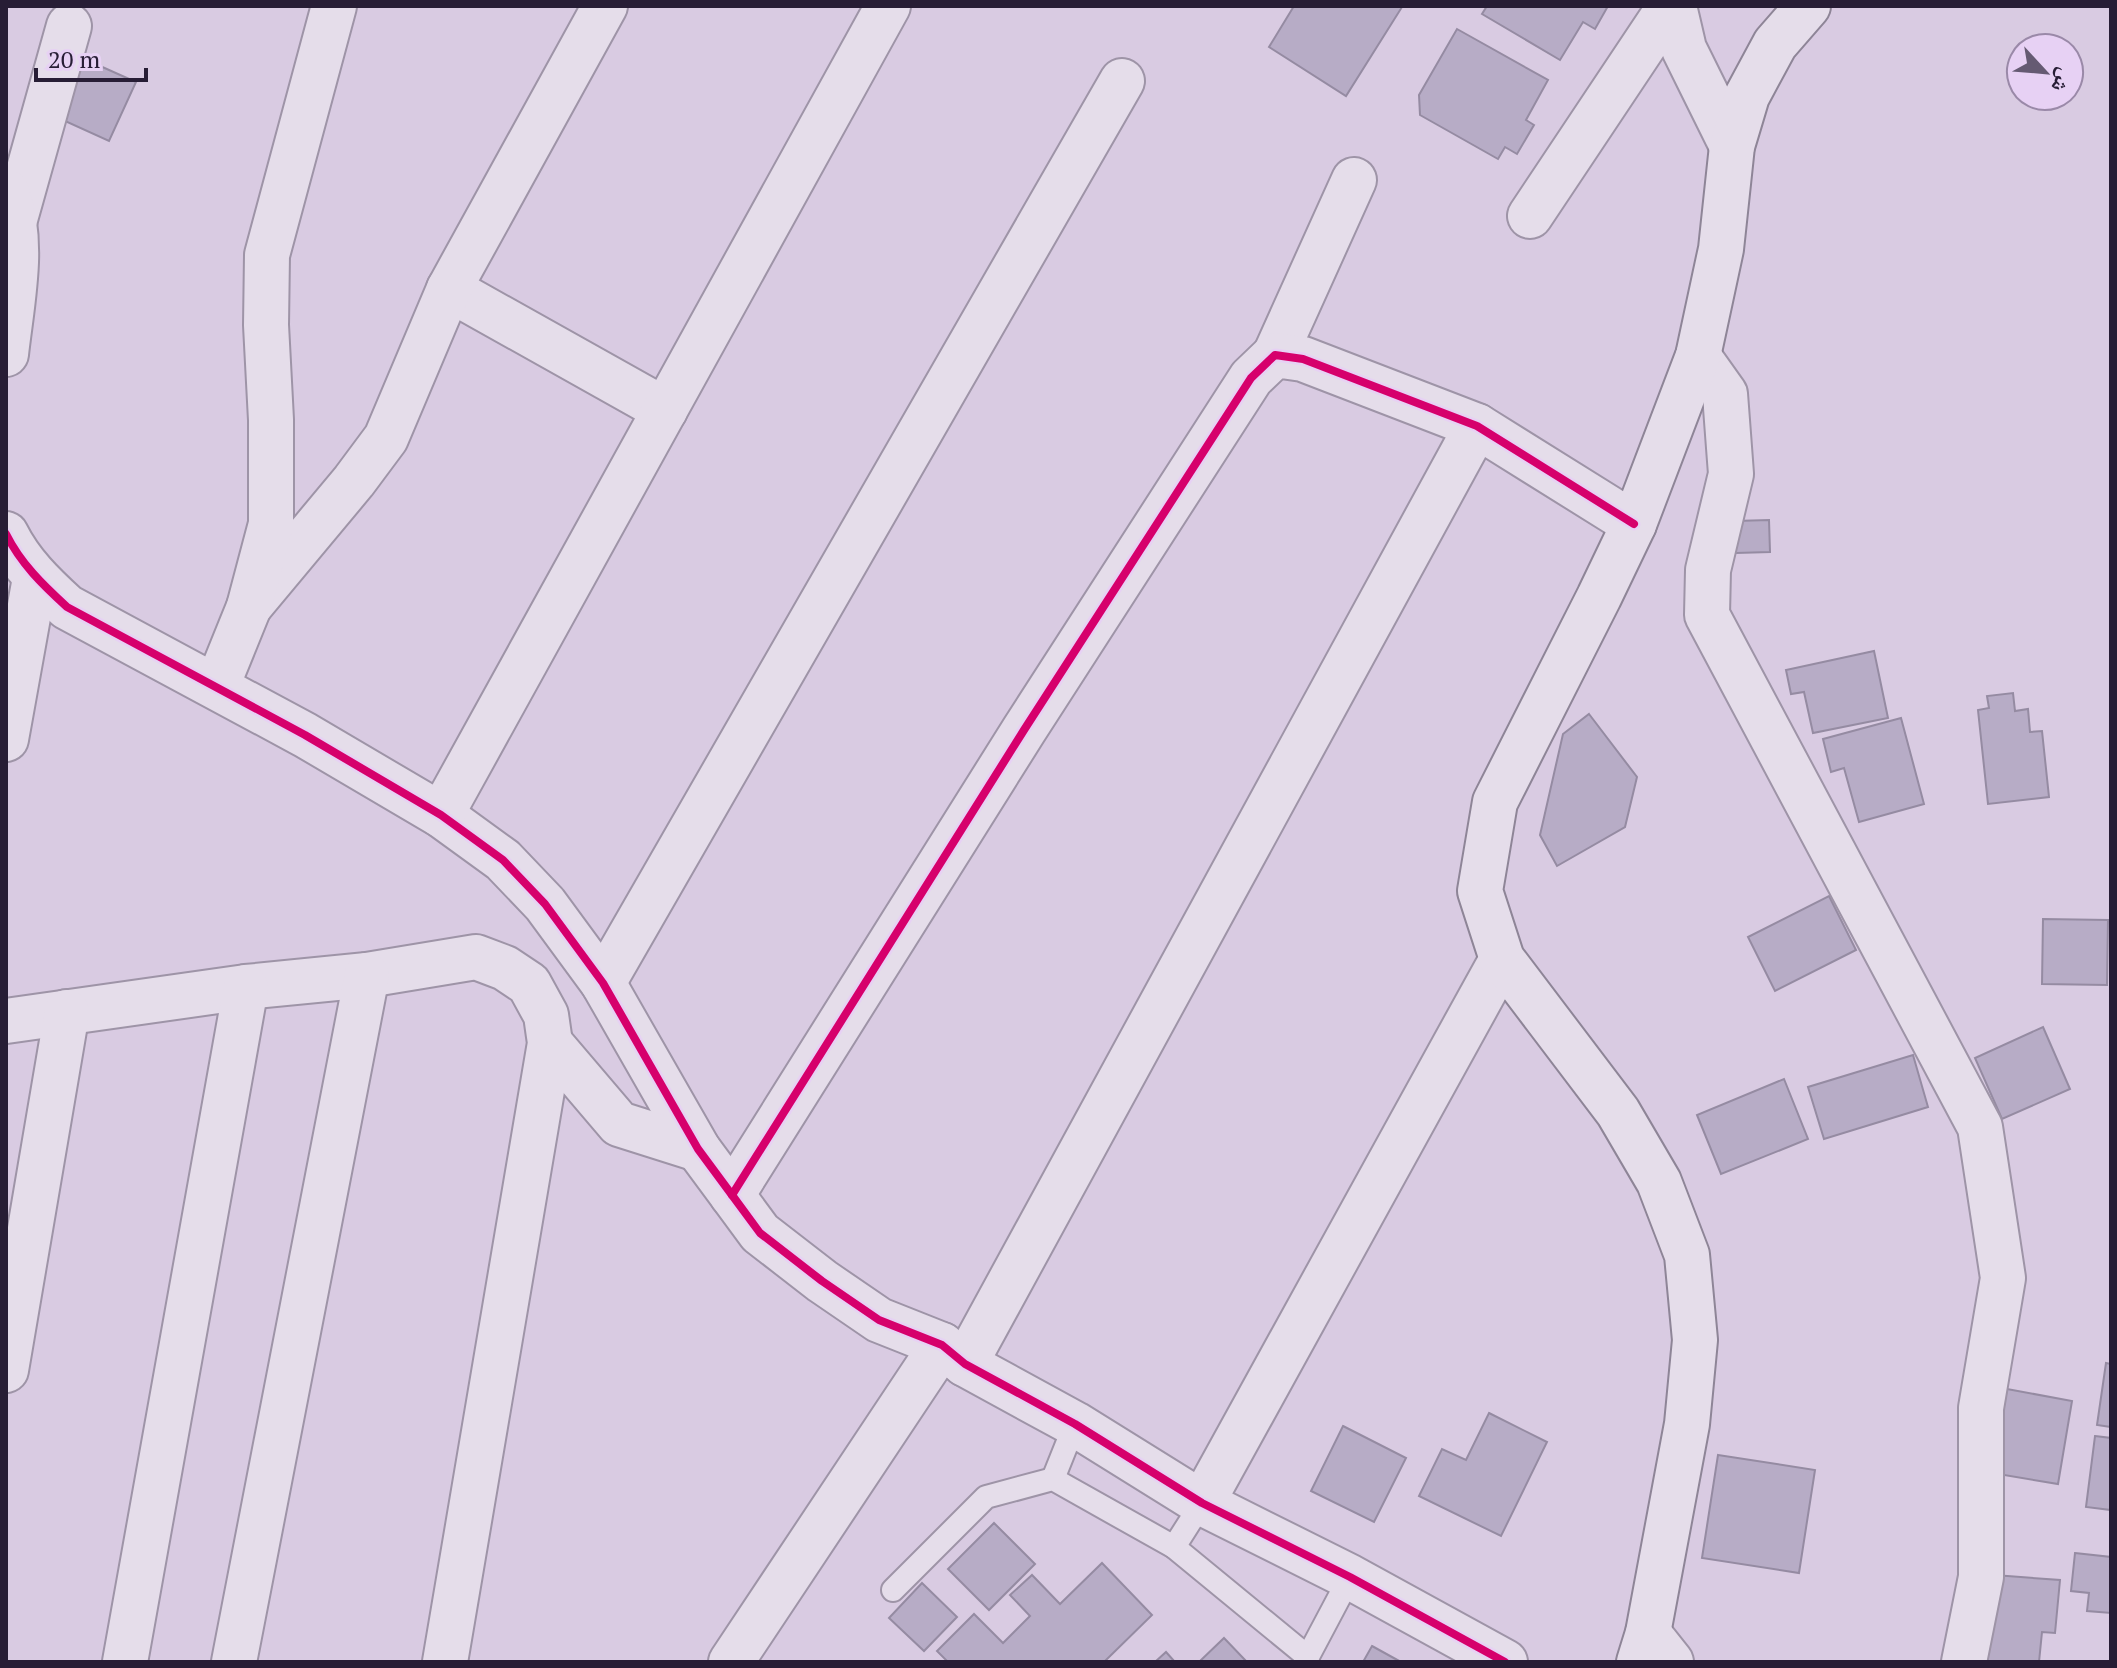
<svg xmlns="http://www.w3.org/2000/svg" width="2117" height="1668" viewBox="0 0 2117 1668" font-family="'PT Serif','Noto Naskh Arabic',serif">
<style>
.building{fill:#b7acc6;stroke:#958ba2;stroke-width:2}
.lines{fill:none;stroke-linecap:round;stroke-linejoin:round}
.lane-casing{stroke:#9e94a7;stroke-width:26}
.street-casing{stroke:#9e94a7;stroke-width:48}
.secondary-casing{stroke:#8e8597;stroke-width:48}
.lane{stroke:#e5ddea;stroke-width:22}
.street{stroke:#e5ddea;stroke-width:44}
.secondary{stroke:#e5ddea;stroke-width:44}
.cycleway-casing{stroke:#e7d1f4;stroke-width:13}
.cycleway{stroke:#d6006c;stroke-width:8}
</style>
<rect width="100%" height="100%" fill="#d9cbe2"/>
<g class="building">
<polygon points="1294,6 1400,6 1402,7 1346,96 1269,47"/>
<polygon points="1487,6 1608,6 1595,29 1583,22 1560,60 1482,14"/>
<polygon points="1457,29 1548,80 1526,120 1534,125 1517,154 1505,147 1498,159 1420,115 1419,95"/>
<polygon points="80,57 136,82 109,141 54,116"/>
<polygon points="1769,520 1770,552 1736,553 1735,521"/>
<polygon points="1874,651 1888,718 1813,733 1804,692 1791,694 1786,670"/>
<polygon points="2013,693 2015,711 2028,709 2030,732 2042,731 2049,797 1988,804 1978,710 1989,708 1987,696"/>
<polygon points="1589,714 1637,777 1625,827 1557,866 1540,835 1563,734"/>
<polygon points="1901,718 1924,804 1859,822 1844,768 1831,772 1823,739"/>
<polygon points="1829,896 1856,950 1775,991 1748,937"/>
<polygon points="2043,919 2108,920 2107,985 2042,984"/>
<polygon points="2043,1027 2070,1089 2002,1119 1975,1058"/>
<polygon points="1913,1055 1928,1107 1824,1139 1808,1087"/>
<polygon points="1784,1079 1808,1139 1721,1174 1697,1115"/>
<polygon points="2106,1363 2111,1364 2111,1427 2097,1425"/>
<polygon points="2007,1389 2072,1401 2058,1484 1992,1473"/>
<polygon points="1489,1413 1547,1442 1501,1536 1419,1496 1442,1449 1466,1460"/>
<polygon points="1343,1426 1406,1458 1374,1522 1311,1491"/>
<polygon points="2095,1436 2111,1438 2111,1510 2086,1507"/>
<polygon points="1718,1455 1815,1470 1799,1573 1702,1558"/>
<polygon points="994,1523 1035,1564 989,1610 948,1569"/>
<polygon points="2075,1553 2111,1557 2111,1613 2087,1611 2089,1593 2071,1591"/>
<polygon points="1102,1563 1152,1615 1104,1662 948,1662 937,1651 974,1614 1003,1643 1030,1616 1010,1595 1032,1575 1060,1604"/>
<polygon points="1994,1575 2060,1580 2055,1633 2042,1632 2039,1662 1986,1662"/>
<polygon points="922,1583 957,1617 924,1651 889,1618"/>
<polygon points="1224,1638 1247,1662 1199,1662"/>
<polygon points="1372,1646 1401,1662 1363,1662"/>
<polygon points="1166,1652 1175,1662 1155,1662"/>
</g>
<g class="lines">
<g class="lane-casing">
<g id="lane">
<polyline points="1053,1479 1075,1424"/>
<polyline points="1174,1547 1202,1503"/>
<polyline points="893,1590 986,1497 1053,1479 1174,1547 1308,1657"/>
<polyline points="1305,1662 1350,1577"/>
</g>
</g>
<g class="street-casing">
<g id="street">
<polyline points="1674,6 1684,49 1732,146"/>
<polyline points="1530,216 1670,6"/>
<polyline points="15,219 69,26"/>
<polyline points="449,289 665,410"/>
<path d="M6,354C12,300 25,245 7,192"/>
<polyline points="1275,355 1354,180"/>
<polyline points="1698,356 1725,394 1731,474 1708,570 1707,615 1980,1127 2003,1278 1981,1408 1981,1577 1964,1662"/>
<path d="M6,534C21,564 43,585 67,607L305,735L441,815L503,860L545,904L603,983L698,1149L732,1195L760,1233L822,1281L879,1320L942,1345L965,1364L1075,1424L1202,1503L1350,1577L1505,1662"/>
<polyline points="249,607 354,481 386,438 449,289 605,6"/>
<polyline points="217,686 249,607 271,524 271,420 266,325 267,255 334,6"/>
<polyline points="6,739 35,578"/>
<polyline points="441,815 888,6"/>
<polyline points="603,983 1122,81"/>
<polyline points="6,1021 246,987 367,975 476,957 505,968 529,984 546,1015 550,1043 445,1662"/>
<polyline points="550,1043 619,1124 698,1149"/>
<polyline points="732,1195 1024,730 1251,378 1275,355 1303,359 1477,426 1634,524"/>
<polyline points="965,1364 1477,426"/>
<polyline points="6,1370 67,1012"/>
<polyline points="1202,1503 1502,959"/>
<polyline points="1648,1633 1671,1662"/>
<polyline points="125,1662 246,987"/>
<polyline points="234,1662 367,975"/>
<polyline points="731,1662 942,1345"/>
</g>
</g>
<g class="secondary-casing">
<polyline id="secondary" points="1639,1662 1648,1633 1687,1424 1695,1340 1687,1255 1659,1182 1618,1112 1502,959 1480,891 1495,802 1599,597 1634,524 1698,356 1721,249 1732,146 1747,96 1775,44 1808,6"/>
</g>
<use href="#lane" class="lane"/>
<use href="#street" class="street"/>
<use href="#secondary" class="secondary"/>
<g class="cycleway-casing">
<g id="cycleway">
<path d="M6,534C21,564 43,585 67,607L305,735L441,815L503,860L545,904L603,983L698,1149L732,1195L760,1233L822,1281L879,1320L942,1345L965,1364L1075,1424L1202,1503L1350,1577L1505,1662"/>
<polyline points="732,1195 1024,730 1251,378 1275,355 1303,359 1477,426 1634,524"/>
</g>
</g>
<use href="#cycleway" class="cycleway"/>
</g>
<rect width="2117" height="1668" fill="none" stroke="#271d35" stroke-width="16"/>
<g transform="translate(2045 72) rotate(116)"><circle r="38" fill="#e7d1f4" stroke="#9a89a8" stroke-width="2"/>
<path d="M0-6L14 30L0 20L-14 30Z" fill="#655a72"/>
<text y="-12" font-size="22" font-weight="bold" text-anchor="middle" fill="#271d35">ش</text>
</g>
<path d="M36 68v12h110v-12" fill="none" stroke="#271d35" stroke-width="4"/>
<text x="48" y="68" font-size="24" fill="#271d35" stroke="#e7d1f4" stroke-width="6" paint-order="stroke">20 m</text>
</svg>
